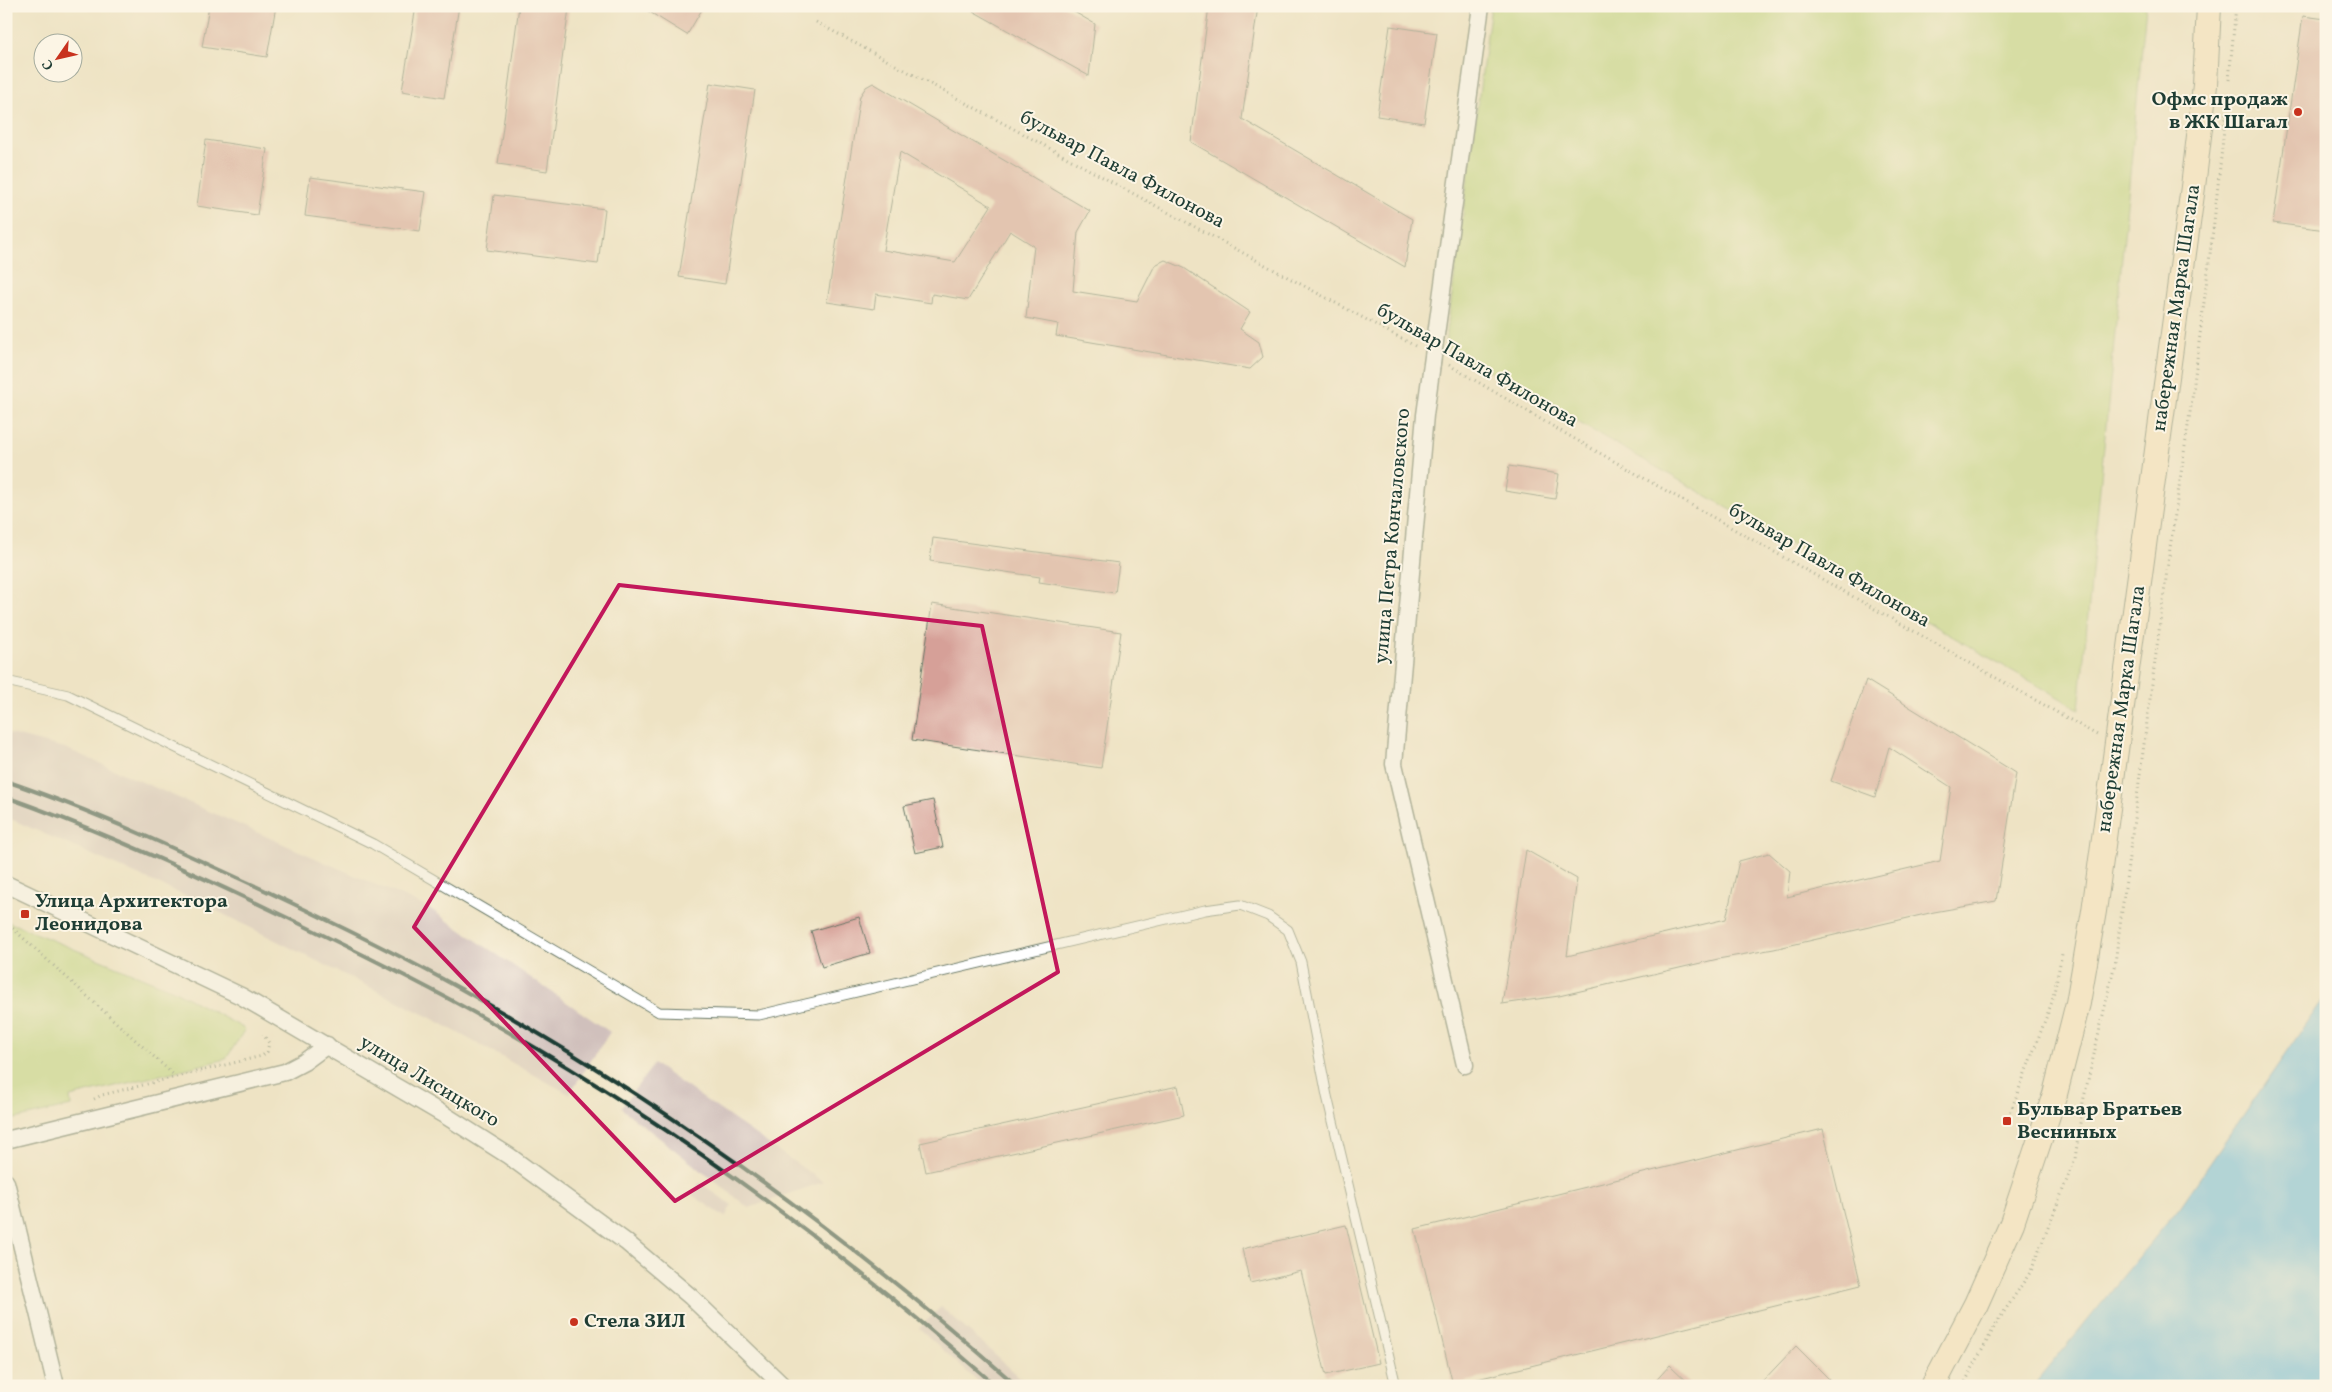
<svg xmlns="http://www.w3.org/2000/svg" width="2332" height="1392" viewBox="0 0 2332 1392" font-family="Vollkorn,serif">
<style>
.industrial{fill:#d0c0bc}
.green{fill:#bad67c;stroke:#6c8a58}
.water{fill:#6cc0e8;stroke:#467e8e}
.lines{fill:none;stroke-linecap:round;stroke-linejoin:round}
.ferry{stroke:#325e61;stroke-width:1;stroke-dasharray:6 5;stroke-linecap:butt}
.building{fill:#d6a098;fill-rule:evenodd}
.lane-casing{stroke:#677766;stroke-width:11}
.street-casing{stroke:#677766;stroke-width:19}
.secondary-casing{stroke:#677766;stroke-width:26}
.path{stroke:#677766;stroke-width:3;stroke-dasharray:1 4;stroke-linecap:butt}
.lane{stroke:#fff;stroke-width:9}
.street{stroke:#fff;stroke-width:16}
.secondary{stroke:#fbe7c3;stroke-width:24}
.rail{stroke:#1f3d34;stroke-width:4}
.marked{fill:none;stroke:#c2185b;stroke-width:4;stroke-linejoin:round}
.poi-dot{fill:#c8321e;stroke:#fcf5e5;stroke-width:2}
.labels{text-anchor:middle;dominant-baseline:central;stroke-width:4;stroke-linejoin:round;paint-order:stroke}
.poi-label{font-size:20px;font-weight:bold;fill:#1f3d34;stroke:#fcf5e5;text-anchor:start}
.street-label{font-size:20px;fill:#1f3d34;stroke:#fcf5e5}
</style>
<rect width="100%" height="100%" fill="#fcf5e5"/>
<filter id="ink" filterUnits="userSpaceOnUse"><feTurbulence type="fractalNoise" baseFrequency=".02" numOctaves="2"/><feDisplacementMap in="SourceGraphic" scale="10" xChannelSelector="R" yChannelSelector="G"/><feConvolveMatrix kernelMatrix="1 2 1 2 8 2 1 2 1" color-interpolation-filters="sRGB"/></filter>
<filter id="wash" filterUnits="userSpaceOnUse"><feTurbulence type="fractalNoise" baseFrequency=".0096" numOctaves="4" result="noise"/><feDisplacementMap in="SourceGraphic" scale="20" xChannelSelector="R" yChannelSelector="G"/><feGaussianBlur stdDeviation="1.12" result="paint"/><feColorMatrix in="noise" values="0 0 0 0 0 0 0 0 0 0 0 0 0 0 0 0 0 1.4 0 .05"/><feComposite in="paint" operator="in"/></filter>
<g filter="url(#wash)">
<rect width="100%" height="100%" fill="#eee3c4"/>
<g class="industrial">
<polygon points="6,733 65,748 429,908 610,1032 569,1094 431,1018 199,902 6,817"/>
<polygon points="654,1064 823,1182 749,1208 621,1108"/>
<polygon points="700,1183 732,1205 725,1217 692,1195"/>
<polygon points="941,1307 968,1331 1030,1386 983,1386 976,1380 919,1328"/>
</g>
<g class="green">
<polygon points="1491,6 2146,6 2079,709 1445,346"/>
<polygon points="6,921 173,990 245,1029 226,1059 70,1097 71,1106 6,1121"/>
</g>
<polygon class="water" points="2326,995 2326,1386 2033,1386 2180,1207"/>
<g class="lines">
<polyline class="ferry" points="2316,1386 2326,1374"/>
</g>
<g id="blocks">
<g class="building">
<polygon points="209,6 276,6 267,57 202,47"/>
<polygon points="416,6 459,6 444,98 402,91"/>
<polygon points="519,6 569,8 547,171 498,164"/>
<polygon points="640,6 704,6 687,35"/>
<polygon points="964,6 1064,6 1095,24 1089,76"/>
<polygon points="1209,6 1258,6 1242,119 1412,219 1405,267 1191,142"/>
<polygon points="2303,16 2326,19 2326,230 2273,223"/>
<polygon points="1390,26 1437,33 1424,123 1377,116"/>
<polygon points="710,83 755,90 725,284 679,277"/>
<path d="M873,83L1090,211L1078,232L1073,291L1137,301L1155,265L1165,260L1184,268L1250,312L1240,329L1259,342L1263,357L1250,369L1056,336L1058,324L1026,318L1034,246L1010,231L968,300L932,294L931,303L876,294L874,309L827,302L860,96L866,87ZM900,152L991,206L955,262L883,250Z"/>
<polygon points="206,140 267,149 257,215 197,206"/>
<polygon points="310,177 426,192 420,231 305,216"/>
<polygon points="494,195 605,209 598,264 487,250"/>
<polygon points="1509,466 1559,474 1555,499 1505,491"/>
<polygon points="933,538 1119,563 1115,593 1039,582 1040,577 930,561"/>
<polygon points="932,604 1121,632 1101,768 912,740"/>
<polygon points="1866,680 2016,773 1996,901 1934,912 1774,949 1718,959 1559,996 1502,1004 1526,850 1577,879 1567,956 1726,919 1739,861 1769,853 1790,871 1787,897 1940,861 1951,787 1889,747 1875,797 1831,781"/>
<polygon points="933,800 943,847 915,853 904,806"/>
<polygon points="859,917 870,953 822,967 811,931"/>
<polygon points="1178,1086 1184,1115 926,1172 920,1143"/>
<polygon points="1823,1129 1861,1285 1453,1385 1415,1229"/>
<polygon points="1346,1225 1379,1363 1326,1375 1301,1271 1250,1283 1242,1249"/>
<polygon points="1796,1346 1836,1386 1758,1386"/>
<polygon points="1670,1365 1692,1386 1651,1386"/>
</g>
</g>
</g>
<g filter="url(#ink)">
<use href="#blocks" fill-opacity="0" stroke="#677766" stroke-width="1"/>
<g class="lines">
<g class="lane-casing">
<polyline id="lane" points="6,681 68,695 373,844 659,1012 759,1015 1205,910 1240,905 1268,916 1288,930 1301,962 1327,1096 1396,1386"/>
</g>
<g class="street-casing">
<g id="street">
<polyline points="6,884 241,996 446,1116 509,1156 626,1242 691,1297 783,1386"/>
<polyline points="1465,1065 1394,764 1425,415 1481,6"/>
<polyline points="6,1140 285,1072 304,1062 327,1045"/>
<polyline points="6,1182 56,1386"/>
</g>
</g>
<g class="secondary-casing">
<polyline id="secondary" points="1933,1386 1976,1304 2012,1223 2055,1094 2078,1003 2094,911 2193,187 2205,85 2209,6"/>
</g>
<g class="path">
<polyline points="816,22 1417,347"/>
<polyline points="2229,80 2236,6"/>
<polyline points="1449,365 1559,430 2097,735"/>
<polyline points="9,925 175,1076"/>
<polyline points="94,1099 102,1095 262,1056 267,1052 269,1043 263,1034"/>
<polyline points="2007,1121 2052,1002 2062,954"/>
<polyline points="1963,1386 1996,1324 2031,1271 2075,1159 2083,1102 2115,963 2170,548 2192,399 2214,222 2226,111"/>
</g>
<use href="#lane" class="lane"/>
<use href="#street" class="street"/>
<use href="#secondary" class="secondary"/>
<g class="rail">
<path d="M6,781C94,811 180,851 264,890C330,921 396,953 461,989C660,1099 846,1235 1017,1386"/>
<path d="M6,797C96,829 183,868 269,909C330,938 391,968 451,1000C645,1105 830,1240 996,1386"/>
</g>
</g>
</g>
<path d="M0 0H2332V1392H0ZM619,585L982,626L1058,972L675,1201L414,927Z" fill="#eee3c4" fill-opacity=".55" fill-rule="evenodd"/>
<path class="marked" d="M619,585L982,626L1058,972L675,1201L414,927Z"/>
<g class="poi-dot">
<circle cx="2298" cy="112" r="5"/>
<rect x="20" y="909" width="10" height="10" rx="2.5"/>
<rect x="2002" y="1116" width="10" height="10" rx="2.5"/>
<circle cx="574" cy="1322" r="5"/>
</g>
<g class="labels">
<g class="poi-label">
<text x="2288" y="100" text-anchor="end">Офмс продаж<tspan x="2288" dy="23">в ЖК Шагал</tspan></text>
<text x="35" y="902">Улица Архитектора<tspan x="35" dy="23">Леонидова</tspan></text>
<text x="2017" y="1110">Бульвар Братьев<tspan x="2017" dy="23">Весниных</tspan></text>
<text x="584" y="1322">Стела ЗИЛ</text>
</g>
<g class="street-label">
<text transform="translate(1122 170) rotate(28)">бульвар Павла Филонова</text>
<text transform="translate(2177 308) rotate(-82)">набережная Марка Шагала</text>
<text transform="translate(1477 366) rotate(30)">бульвар Павла Филонова</text>
<text transform="translate(1393 536) rotate(-85)">улица Петра Кончаловского</text>
<text transform="translate(1829 566) rotate(30)">бульвар Павла Филонова</text>
<text transform="translate(2122 709) rotate(-82)">набережная Марка Шагала</text>
<text transform="translate(429 1082) rotate(31)">улица Лисицкого</text>
</g>
</g>
<rect width="2332" height="1392" fill="none" stroke="#fcf5e5" stroke-width="25"/>
<g transform="translate(58 58) rotate(236)"><circle r="24" fill="#fcf5e5" stroke="#a4ab9e"/>
<path d="M0-4L9 19L0 12L-9 19Z" fill="#c8321e"/>
<text y="-8" font-size="14" font-weight="bold" text-anchor="middle" fill="#1f3d34">С</text>
</g>
</svg>
